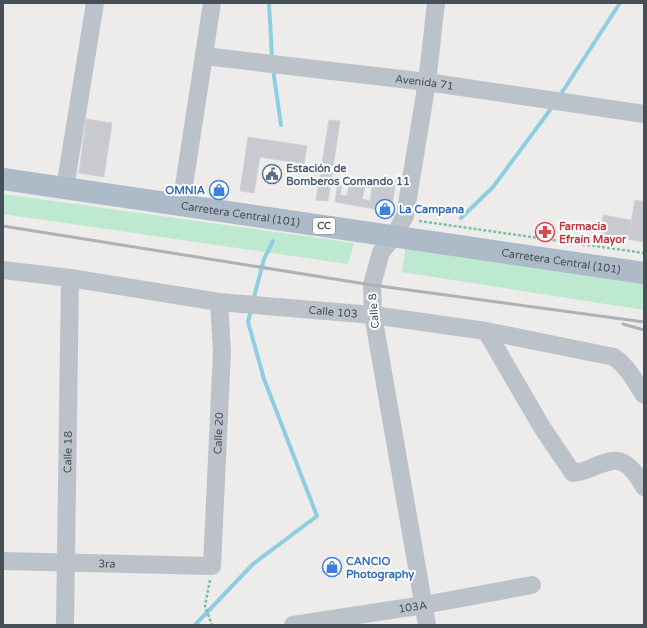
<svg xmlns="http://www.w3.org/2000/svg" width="647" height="628" viewBox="0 0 647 628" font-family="'Varela Round',sans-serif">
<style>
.green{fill:#bce9cf}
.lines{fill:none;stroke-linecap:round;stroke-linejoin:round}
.stream{stroke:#8dcee2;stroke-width:4}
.building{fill:#c9cad0;stroke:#d0d2d7;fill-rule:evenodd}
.path{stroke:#78c3a0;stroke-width:2.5;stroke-dasharray:3 2;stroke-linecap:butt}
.minor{stroke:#bbc2ca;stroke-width:18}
.major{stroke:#adbac8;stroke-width:22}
.rail{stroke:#aeb1b5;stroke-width:3}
.labels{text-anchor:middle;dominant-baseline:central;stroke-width:4;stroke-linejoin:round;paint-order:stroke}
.shield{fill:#fff;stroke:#7e8389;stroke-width:1}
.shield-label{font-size:10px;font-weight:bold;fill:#464e57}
.street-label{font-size:11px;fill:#464e57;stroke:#fff}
.service-label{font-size:11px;font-weight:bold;fill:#4e5e75;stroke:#fff;text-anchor:start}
.shop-label{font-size:11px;font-weight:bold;fill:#366cbe;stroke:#fff;text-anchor:start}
.health-label{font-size:11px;font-weight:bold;fill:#be3a42;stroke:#fff;text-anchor:start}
</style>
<rect width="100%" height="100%" fill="#eeebeb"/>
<g class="green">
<polygon points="3,194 354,243 348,264 3,214"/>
<polygon points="406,245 644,279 644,310 402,272"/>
</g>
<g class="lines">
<g class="stream">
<polyline points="269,3 272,58"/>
<polyline points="273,69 281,125"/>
<polyline points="559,97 620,3"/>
<polyline points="461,218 493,187 553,106"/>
<polyline points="253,301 264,259 273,241"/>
<polyline points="195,625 253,564 317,516 264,379 248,322 251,310"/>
</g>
</g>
<g class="building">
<polygon points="86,119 112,123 104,177 79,173"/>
<polygon points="329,120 340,121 328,201 316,200"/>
<polygon points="248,137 307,146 304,164 260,157 254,193 240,191"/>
<path d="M375,177L396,180L391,212L335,202L338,181L373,187ZM342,183L349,184L347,196L340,195ZM365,187L372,188L370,201L362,199Z"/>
<polygon points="635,200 644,202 644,242 628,239"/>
<polygon points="603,215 631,220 628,239 600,235"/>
</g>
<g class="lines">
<g class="path">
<polyline points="419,221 644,253"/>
<polyline points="210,580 205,606 212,625"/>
</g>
<g class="minor">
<path id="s1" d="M204,56L427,82L644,114"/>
<polyline points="65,188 95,3"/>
<polyline points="181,205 212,3"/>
<path id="s2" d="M3,270L70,278L219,302L373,315L486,331L614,357C628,367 635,381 644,395"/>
<path d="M486,331L543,429L573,473C587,472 598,463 612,461C627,458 638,476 644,487"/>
<path id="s3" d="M3,561L212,566L222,351L219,302"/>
<path id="s4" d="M65,625L70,278"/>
<path id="s5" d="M293,625L424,605L532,585"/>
<polyline points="427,625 373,315 372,285 381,252 394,236 405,216 427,82 436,3"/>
</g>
<path class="major" id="s6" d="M3,179L644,273"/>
<g class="rail">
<polyline points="3,226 372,285 644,322"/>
<polyline points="623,324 644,330"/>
</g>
</g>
<defs>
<g id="civic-ring" transform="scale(1)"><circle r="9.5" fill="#fff" stroke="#5c6f8a" stroke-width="1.5"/><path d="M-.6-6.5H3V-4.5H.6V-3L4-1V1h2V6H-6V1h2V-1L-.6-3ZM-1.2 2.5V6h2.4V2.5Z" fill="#5c6f8a"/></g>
<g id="shop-ring" transform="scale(1)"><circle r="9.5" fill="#fff" stroke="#3f7fe0" stroke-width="1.5"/><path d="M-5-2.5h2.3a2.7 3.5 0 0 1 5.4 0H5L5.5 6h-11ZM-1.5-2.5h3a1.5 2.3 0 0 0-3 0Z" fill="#3f7fe0"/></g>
<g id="pharmacy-ring" transform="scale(1)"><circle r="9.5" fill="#fff" stroke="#e0444e" stroke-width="1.5"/><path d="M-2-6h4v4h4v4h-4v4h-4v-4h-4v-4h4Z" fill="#e0444e"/></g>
</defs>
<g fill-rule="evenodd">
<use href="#civic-ring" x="272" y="174"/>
<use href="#shop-ring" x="219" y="190"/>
<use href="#shop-ring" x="385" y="209"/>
<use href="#pharmacy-ring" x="545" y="232"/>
<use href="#shop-ring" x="332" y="567"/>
</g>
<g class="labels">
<rect class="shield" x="313" y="218" width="22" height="16" rx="3"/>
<g class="shield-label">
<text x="324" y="226">CC</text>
</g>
<g class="street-label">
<text stroke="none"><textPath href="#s1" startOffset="222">Avenida 71</textPath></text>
<text stroke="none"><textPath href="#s6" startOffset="240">Carretera Central (101)</textPath></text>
<text stroke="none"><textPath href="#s6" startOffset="564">Carretera Central (101)</textPath></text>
<text transform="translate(374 311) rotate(-95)">Calle 8</text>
<text stroke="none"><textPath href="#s2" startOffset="333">Calle 103</textPath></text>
<text stroke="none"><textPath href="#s3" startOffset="342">Calle 20</textPath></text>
<text stroke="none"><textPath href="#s4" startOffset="173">Calle 18</textPath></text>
<text stroke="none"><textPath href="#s3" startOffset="104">3ra</textPath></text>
<text stroke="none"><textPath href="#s5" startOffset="121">103A</textPath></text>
</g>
<g class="service-label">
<text x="286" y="168">Estación de<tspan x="286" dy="13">Bomberos Comando 11</tspan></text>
</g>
<g class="shop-label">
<text x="205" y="190" text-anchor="end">OMNIA</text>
<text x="399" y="209">La Campana</text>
<text x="346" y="561">CANCIO<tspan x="346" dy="13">Photography</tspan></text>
</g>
<g class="health-label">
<text x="559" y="226">Farmacia<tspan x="559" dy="13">Efraín Mayor</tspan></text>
</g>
</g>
<rect width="647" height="628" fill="none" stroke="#464e57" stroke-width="8"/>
</svg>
